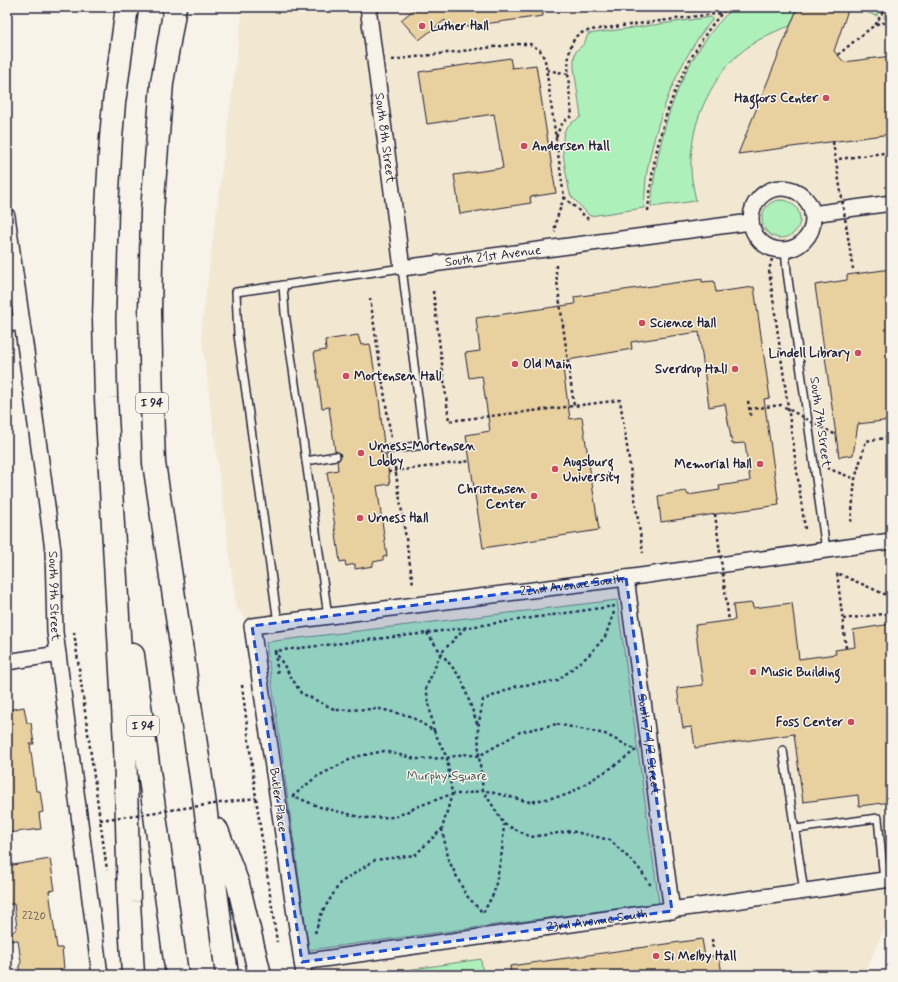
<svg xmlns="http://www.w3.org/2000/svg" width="898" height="982" viewBox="0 0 898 982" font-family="Mynerve,sans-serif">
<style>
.built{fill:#f2e8d2}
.green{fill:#aef0b9;stroke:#68897a}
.building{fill:#e8d09f;stroke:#22223b}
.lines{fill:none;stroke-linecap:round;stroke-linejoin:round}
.service-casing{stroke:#22223b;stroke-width:10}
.minor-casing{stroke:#22223b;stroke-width:18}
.motorway-casing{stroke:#22223b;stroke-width:25}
.path{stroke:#22223b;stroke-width:2.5;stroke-dasharray:3 3;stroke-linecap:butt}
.service{stroke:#f7f3e8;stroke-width:7}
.minor{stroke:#f7f3e8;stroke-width:15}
.motorway{stroke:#f7f3e8;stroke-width:22}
.path-bridge{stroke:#22223b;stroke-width:2.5;stroke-dasharray:3 3;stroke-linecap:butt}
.marked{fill:#1d4ed8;fill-opacity:0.2;stroke:#1d4ed8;stroke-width:3;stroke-dasharray:8 5;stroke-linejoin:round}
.poi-dot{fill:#d1495b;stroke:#f7f3e8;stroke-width:1.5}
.labels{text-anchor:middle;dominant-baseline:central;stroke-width:3;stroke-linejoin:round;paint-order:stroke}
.number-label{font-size:11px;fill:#544e54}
.shield{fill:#f7f3e8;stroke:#62616f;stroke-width:1}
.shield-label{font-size:12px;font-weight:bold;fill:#22223b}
.poi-label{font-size:13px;font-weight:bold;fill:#22223b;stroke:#f7f3e8;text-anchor:start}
.street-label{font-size:13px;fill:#22223b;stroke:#f7f3e8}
.park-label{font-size:13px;fill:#45565a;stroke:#f7f3e8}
</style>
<rect width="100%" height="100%" fill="#f7f3e8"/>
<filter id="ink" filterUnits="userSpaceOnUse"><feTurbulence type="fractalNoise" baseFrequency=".025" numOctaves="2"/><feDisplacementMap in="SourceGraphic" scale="8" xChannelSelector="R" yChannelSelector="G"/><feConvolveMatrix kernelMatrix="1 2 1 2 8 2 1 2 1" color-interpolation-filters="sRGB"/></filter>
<g filter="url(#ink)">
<polygon class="built" points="243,7 891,7 891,913 864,975 312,975 266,641 236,607 201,331"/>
<g class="green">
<path d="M734,7H798L790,26C772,32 754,41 739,54C719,70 698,109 694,135C691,149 690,165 692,180C693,187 695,194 696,201L651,207C657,135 679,58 734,7Z"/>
<polygon points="859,7 882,7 876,16 859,9"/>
<polygon points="889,7 891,7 891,20 885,19 884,17"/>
<path d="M711,17L712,18V20C677,61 654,125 646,178C645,188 645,198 644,208L590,216L571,196L569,190C567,175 558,141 566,128C570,123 576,120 581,117L574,68V60L575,53L577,50L584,44L588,34Z"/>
<circle cx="781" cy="219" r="19"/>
<polygon points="617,600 659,903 309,950 266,642"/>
<polygon points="481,959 483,975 373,975"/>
</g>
<g class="building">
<polygon points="417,7 542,7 543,16 447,29 445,20 419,40 401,20"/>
<polygon points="798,7 849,7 834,51 844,62 891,56 891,134 738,154"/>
<polygon points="510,58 512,68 536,65 556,193 530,197 531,203 460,214 454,175 503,168 494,114 427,124 419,72"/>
<polygon points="891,269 891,420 858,424 853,455 839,457 815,285 847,280 847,275"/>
<polygon points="702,279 702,282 714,281 716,292 754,287 770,398 764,399 779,505 661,522 658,496 686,491 688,495 720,490 719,486 750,481 745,443 732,444 725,404 709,407 699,332 631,342 632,349 562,361 570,419 582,417 599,530 483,548 466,435 490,431 482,376 469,378 465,353 480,351 476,318 575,304 574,297"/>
<polygon points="358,335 361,345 370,344 379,399 384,445 381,448 380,451 383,454 386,455 390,484 377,486 387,556 383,557 383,560 373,562 373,566 355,569 355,564 346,566 345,561 340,562 327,472 338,470 337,461 339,460 341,456 340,453 335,451 329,407 322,408 314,352 326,350 325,340"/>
<polygon points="752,603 753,608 792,603 799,659 836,654 835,650 855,647 853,630 891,624 891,802 859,806 858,795 803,802 794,734 695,748 692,727 683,728 677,688 703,685 695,625 735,620 733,605"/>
<polygon points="24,707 27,723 31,723 34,744 30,744 36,791 40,791 43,812 39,813 41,829 7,833 7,710"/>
<polygon points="50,859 55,890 49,891 57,948 62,948 64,968 60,970 61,975 20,975 19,966 21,962 18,940 7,941 7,938 17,928 14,904 7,904 7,866"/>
<polygon points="702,939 705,957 719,955 722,975 511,975 510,966"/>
</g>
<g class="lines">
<g class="service-casing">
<g id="service">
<polyline points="785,250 787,272 826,550"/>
<polyline points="283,285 285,313 328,616"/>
<polyline points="306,461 336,456"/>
<polyline points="278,623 238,335 236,292 402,268 424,445 385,450"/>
<polyline points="783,750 804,892"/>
<polyline points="795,829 878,818 884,880"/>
</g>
</g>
<g class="minor-casing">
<g id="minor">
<path id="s1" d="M368,7L402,268L751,222"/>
<circle cx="782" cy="219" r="31"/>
<polyline points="812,214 891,203"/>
<path id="s2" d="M7,216L25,344L53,550L55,632L58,654L100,975"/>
<polyline points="7,324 22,322"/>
<path id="s3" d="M626,578L672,911"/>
<polyline points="7,662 58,654"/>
<path id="s4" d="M302,962L891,879"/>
<path id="s5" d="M304,975L252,626L626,578L891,541"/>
</g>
</g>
<g class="motorway-casing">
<g id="motorway">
<polyline points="127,7 114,103 111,138 107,208 104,319 106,398 125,744 129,902 133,975"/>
<polyline points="175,7 162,83 152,212 150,312 152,405 154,463 204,798 227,975"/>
<polyline points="133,655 177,975"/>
<polyline points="217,830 238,884 260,975"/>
</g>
</g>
<g class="path">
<polyline points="876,24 891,22"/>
<polyline points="838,55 852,43 876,24 885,7"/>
<polyline points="392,60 517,44 530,44 540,50 545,60 564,197 555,224 555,232"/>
<polyline points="547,70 568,74"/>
<path d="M556,137C560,127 562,121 572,116C570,96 563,54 575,38C578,33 585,32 591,30L722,13L728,7"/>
<polyline points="839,159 891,152"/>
<polyline points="564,197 588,219"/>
<path d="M648,211C653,154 665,103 694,53C698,47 701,40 705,35C710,27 716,20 722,13"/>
<polyline points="772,259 769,270 805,529"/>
<polyline points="556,265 556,274 574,406 620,400 643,553"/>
<polyline points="433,291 449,421 574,406"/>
<polyline points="370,298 391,438"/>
<polyline points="748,401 751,418"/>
<polyline points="394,461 413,584"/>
<polyline points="827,468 855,479"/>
<polyline points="851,522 855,479 866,441 891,437"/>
<polyline points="614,612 605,637 588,656 557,681 517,686 483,700 478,728 479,756 483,790 504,824 531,837 571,831 610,840 638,867 652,887"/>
<polyline points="843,619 891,613"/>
<polyline points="74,632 107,870"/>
<polyline points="427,633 441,653 461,678 478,726"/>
<polyline points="846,648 837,573 891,597"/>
<polyline points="275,652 278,675"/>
<polyline points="242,685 256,798 277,942"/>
<polygon points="557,724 605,734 636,750 611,768 567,795 530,802 483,790 465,794 452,794 419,806 395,817 364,818 320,807 293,796 316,777 355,757 384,751 416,759 447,758 463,754 479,756 520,732"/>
<polyline points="434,731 426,688 441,653 465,628"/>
<polyline points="442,829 449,861 466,895 483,913 494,893 502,852 504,824"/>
<polyline points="315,933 322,912 340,883 375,860 415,855 442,829 452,794 447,758 434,731 410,716 380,709 336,710 301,693 275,651 427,633 615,606"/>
<polyline points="712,939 713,950"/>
</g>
<use href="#service" class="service"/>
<use href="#minor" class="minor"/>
<use href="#motorway" class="motorway"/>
<g class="path-bridge">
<polyline points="833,142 853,269"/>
<polyline points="749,409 781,405 836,435"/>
<polyline points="388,472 470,461"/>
<polyline points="715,514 729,621"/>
<polyline points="100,820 256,798"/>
</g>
</g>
</g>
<path class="marked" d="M626,578L672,911L302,962L252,626Z"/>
<g class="poi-dot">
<circle cx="422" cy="26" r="4"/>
<circle cx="826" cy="98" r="4"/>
<circle cx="524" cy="146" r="4"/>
<circle cx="642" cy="323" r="4"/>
<circle cx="858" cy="353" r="4"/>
<circle cx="515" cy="364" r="4"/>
<circle cx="735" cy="369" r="4"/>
<circle cx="346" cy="376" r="4"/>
<circle cx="361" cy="453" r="4"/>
<circle cx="760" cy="464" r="4"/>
<circle cx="555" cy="469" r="4"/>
<circle cx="534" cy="496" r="4"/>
<circle cx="360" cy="518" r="4"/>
<circle cx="753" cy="672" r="4"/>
<circle cx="851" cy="722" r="4"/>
<circle cx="656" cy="956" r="4"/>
</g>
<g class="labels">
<g class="number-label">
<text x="34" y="916">2220</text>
</g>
<g class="shield">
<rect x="136" y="393" width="32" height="20" rx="3"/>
<rect x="127" y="716" width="32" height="20" rx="3"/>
</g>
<g class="shield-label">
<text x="152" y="403">I 94</text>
<text x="143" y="726">I 94</text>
</g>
<g class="poi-label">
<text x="430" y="26">Luther Hall</text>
<text x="818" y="98" text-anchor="end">Hagfors Center</text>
<text x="532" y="146">Andersen Hall</text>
<text x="650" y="323">Science Hall</text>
<text x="850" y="353" text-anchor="end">Lindell Library</text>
<text x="523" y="364">Old Main</text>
<text x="727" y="369" text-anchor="end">Sverdrup Hall</text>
<text x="354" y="376">Mortensen Hall</text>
<text x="369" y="446">Urness-Mortensen<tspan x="369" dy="15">Lobby</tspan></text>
<text x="563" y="462">Augsburg<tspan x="563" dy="15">University</tspan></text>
<text x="752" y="464" text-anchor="end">Memorial Hall</text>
<text x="526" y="489" text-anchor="end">Christensen<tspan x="526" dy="15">Center</tspan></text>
<text x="368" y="518">Urness Hall</text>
<text x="761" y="672">Music Building</text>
<text x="843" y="722" text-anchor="end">Foss Center</text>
<text x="664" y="956">Si Melby Hall</text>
</g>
<g class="street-label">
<text stroke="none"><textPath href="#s1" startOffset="132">South 8th Street</textPath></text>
<text stroke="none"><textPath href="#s1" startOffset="355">South 21st Avenue</textPath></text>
<text transform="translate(820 422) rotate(82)">South 7th Street</text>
<text stroke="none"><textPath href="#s5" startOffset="675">22nd Avenue South</textPath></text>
<text stroke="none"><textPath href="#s2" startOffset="383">South 9th Street</textPath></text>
<text stroke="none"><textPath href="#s3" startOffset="168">South 7 1/2 Street</textPath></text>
<text transform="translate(278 800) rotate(82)">Butler Place</text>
<text stroke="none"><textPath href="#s4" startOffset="298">23rd Avenue South</textPath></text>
</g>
<g class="park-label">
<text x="447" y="776">Murphy Square</text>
</g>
</g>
<rect width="898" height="982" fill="none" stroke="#f7f3e8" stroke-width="24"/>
<rect x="12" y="12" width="874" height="958" fill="none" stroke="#22223b" stroke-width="1.5" filter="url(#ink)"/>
</svg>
